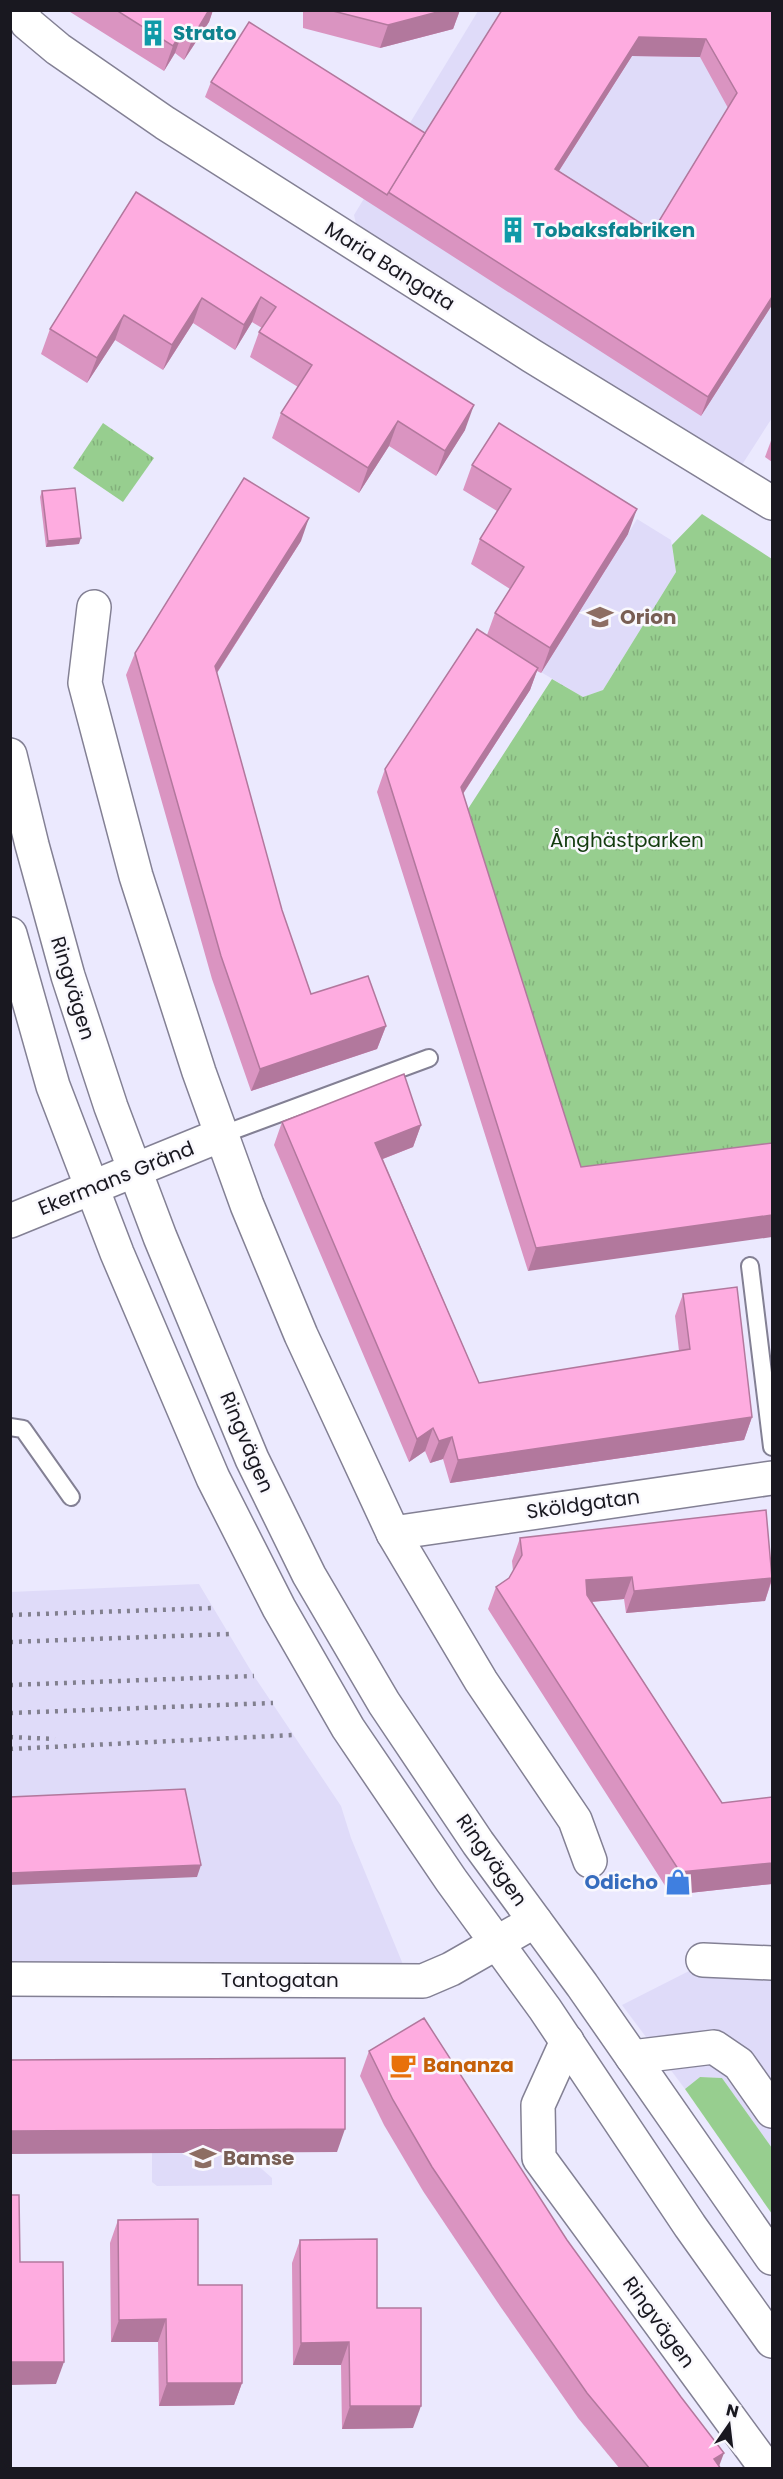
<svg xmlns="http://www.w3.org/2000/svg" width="783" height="2479" viewBox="0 0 783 2479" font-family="Poppins,sans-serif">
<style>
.built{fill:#dfdbf9}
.grass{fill:#97ce8f}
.park{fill:url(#park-tufts)}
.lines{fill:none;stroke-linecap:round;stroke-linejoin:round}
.lane-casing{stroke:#838094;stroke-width:20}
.street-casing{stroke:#838094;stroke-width:36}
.secondary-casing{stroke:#838094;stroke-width:36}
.lane{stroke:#fff;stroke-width:16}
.street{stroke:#fff;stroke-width:33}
.secondary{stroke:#fff;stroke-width:33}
.rail{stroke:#82808f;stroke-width:4.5;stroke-dasharray:3 6;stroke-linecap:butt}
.wall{fill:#da94c1;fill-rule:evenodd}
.shaded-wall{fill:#b2789d}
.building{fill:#feace0;stroke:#b2789d;stroke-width:1.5;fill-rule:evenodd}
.labels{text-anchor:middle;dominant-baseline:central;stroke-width:5;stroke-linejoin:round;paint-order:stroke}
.culture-label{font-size:20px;font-weight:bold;fill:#0d838f;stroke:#f9f8fd;text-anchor:start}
.street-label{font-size:20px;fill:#191820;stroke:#f9f8fd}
.education-label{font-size:20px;font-weight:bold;fill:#785e54;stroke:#f9f8fd;text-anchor:start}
.park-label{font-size:20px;fill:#133c0e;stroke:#f9f8fd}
.shop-label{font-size:20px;font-weight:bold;fill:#366cbe;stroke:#f9f8fd;text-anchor:end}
.food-label{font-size:20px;font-weight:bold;fill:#c56008;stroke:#f9f8fd;text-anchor:start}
</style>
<defs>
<pattern id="park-tufts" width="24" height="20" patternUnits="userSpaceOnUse" patternTransform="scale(1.5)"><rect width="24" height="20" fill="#97ce8f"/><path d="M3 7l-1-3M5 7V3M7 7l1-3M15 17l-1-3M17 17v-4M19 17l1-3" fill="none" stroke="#82b07b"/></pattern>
</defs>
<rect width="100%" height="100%" fill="#ebe9fe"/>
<g class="built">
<polygon points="478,11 772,11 772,418 731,482 357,228 354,215"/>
<polygon points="637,519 671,540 676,572 603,690 583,697 524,662 628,534"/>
<polygon points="199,1584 254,1676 341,1806 351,1838 411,1984 11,1983 10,1592"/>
<polygon points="691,1970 772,1970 772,2148 722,2078 700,2077 685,2089 622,2005"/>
<polygon points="254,2134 254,2162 272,2178 272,2185 157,2186 152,2182 152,2135"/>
</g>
<polygon class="grass" points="700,2077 722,2078 772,2148 772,2214 685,2089"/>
<g class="park">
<polygon points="103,423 154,458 123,502 73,468"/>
<polygon points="702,514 772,559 772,1144 577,1170 466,812 552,679 583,697 603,690 676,572 672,545"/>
</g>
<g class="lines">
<g class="lane-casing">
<g id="lane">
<polyline points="221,1135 429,1058"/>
<polyline points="750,1266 772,1447"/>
<polyline points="10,1427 23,1429 71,1497"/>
</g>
</g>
<g class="street-casing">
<g id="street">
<polyline points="22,10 27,23 58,49 165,123 532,356 772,503"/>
<polyline points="94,607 85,683 136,876 199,1072 247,1205 301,1335 393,1533 481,1681 575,1820 590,1861"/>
<polyline points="10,1221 221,1135"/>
<polyline points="393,1533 772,1478"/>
<polyline points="703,1960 772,1963"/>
<polyline points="10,1979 423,1981 451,1969 535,1921"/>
<polyline points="567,2041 538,2105 539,2158 766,2468"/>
<polyline points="632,2057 714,2047 739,2064 772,2111"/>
</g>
</g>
<g class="secondary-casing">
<g id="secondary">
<polyline points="10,755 32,845 68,976 111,1107 160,1237 252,1459 309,1575 384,1703 478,1843 582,1985 772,2258"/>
<polyline points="10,934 53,1086 117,1253 213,1478 279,1608 348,1728 451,1880 545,2009 690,2226 772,2341"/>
</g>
</g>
<use href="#lane" class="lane"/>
<use href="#street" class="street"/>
<use href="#secondary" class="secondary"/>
<g class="rail">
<polyline points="10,1615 214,1608"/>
<polyline points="10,1642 230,1634"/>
<polyline points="10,1685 254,1676"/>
<polyline points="10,1713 273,1703"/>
<polyline points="10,1737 55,1739"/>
<polyline points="10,1749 294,1735"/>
</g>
</g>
<g class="wall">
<polygon points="67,10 213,10 209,22 184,60 175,53 164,71"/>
<polygon points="303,10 460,10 453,29 380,48 303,28"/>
<path d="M502,10H772V305L701,416L205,97L211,82L425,133ZM632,56L700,57L728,108L653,231L559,171Z"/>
<polygon points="136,192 465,430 436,476 389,446 359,493 272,438 281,413 298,387 250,357 259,332 262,328 252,322 235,350 193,323 163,370 115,340 87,383 41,354 50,329"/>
<polygon points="772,438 772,462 765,457"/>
<polygon points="472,465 628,534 541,673 537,671 530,690 463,794 581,1167 528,1271 377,792 385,769 487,635 495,613 510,589 471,564 480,539 497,511 463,490"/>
<polygon points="42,491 79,544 46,547 40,497"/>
<polygon points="301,541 217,673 282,910 311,994 386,1026 377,1049 251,1091 212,979 126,675 135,653"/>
<polygon points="282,1122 421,1125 413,1147 383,1159 479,1383 679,1351 675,1316 683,1294 752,1417 744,1440 450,1483 443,1459 430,1463 425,1451 409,1462 274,1145"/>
<polygon points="520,1538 772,1570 772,1580 765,1601 626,1613 624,1599 592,1602 722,1803 772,1797 772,1884 671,1895 488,1609 496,1587 509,1578 513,1571 512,1561"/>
<polygon points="369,2051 567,2240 721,2469 620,2469 578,2418 500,2306 423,2191 384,2125 360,2076"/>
<polygon points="118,2220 198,2285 242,2383 234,2405 159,2406 158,2342 111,2342 110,2243"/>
<polygon points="300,2240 377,2308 413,2428 342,2429 341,2365 293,2365 292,2263"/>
</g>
<g class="shaded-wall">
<polygon points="209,10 213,10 209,22 184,60 194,35"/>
<polygon points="445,10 460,10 453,29 380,48 388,25"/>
<polygon points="184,28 175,53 164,71 173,46"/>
<polygon points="639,37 706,39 700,57 632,56 548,188 555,169"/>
<polygon points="261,297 252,322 235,350 244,325"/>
<polygon points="772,297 772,305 701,416 708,397"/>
<polygon points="202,298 193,323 163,370 172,345"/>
<polygon points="124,315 115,340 87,383 97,358"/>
<polygon points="474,405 465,430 436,476 445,451"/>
<polygon points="398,421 389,446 359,493 368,468"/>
<polygon points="637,509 628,534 541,673 550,648"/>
<polygon points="309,518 301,541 207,688 215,666"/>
<polygon points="81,538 79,544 46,547 48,541"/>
<polygon points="538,668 530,690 453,809 461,787"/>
<polygon points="386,1026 377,1049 251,1091 260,1069"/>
<polygon points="421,1125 413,1147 367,1165 375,1143"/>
<polygon points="772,1215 772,1237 528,1271 536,1248"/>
<polygon points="752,1417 744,1440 450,1483 458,1460"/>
<polygon points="433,1428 425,1451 409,1462 417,1439"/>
<polygon points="452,1437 443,1459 430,1463 439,1441"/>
<polygon points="632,1577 624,1599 578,1603 586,1580"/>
<polygon points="772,1578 765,1601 626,1613 634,1591"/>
<polygon points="772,1863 772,1884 671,1895 680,1872"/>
<polygon points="201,1865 197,1877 10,1885 10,1873"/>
<polygon points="345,2129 337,2152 10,2154 10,2131"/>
<polygon points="166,2319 158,2342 111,2342 119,2320"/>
<polygon points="349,2342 341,2365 293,2365 301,2343"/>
<polygon points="10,2362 64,2362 56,2384 10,2385"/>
<polygon points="167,2383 242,2383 234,2405 159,2406"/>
<polygon points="350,2406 421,2406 413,2428 342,2429"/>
<polygon points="724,2453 718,2469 714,2459"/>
</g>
<g class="building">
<polygon points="116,10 209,10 194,35 184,28 173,46"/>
<polygon points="329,10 445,10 388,25"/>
<path d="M502,10H772V297L708,397L388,192ZM639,37L706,39L737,93L653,231L555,169Z"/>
<polygon points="249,22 425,133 387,195 211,82"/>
<polygon points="136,192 474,405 445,451 398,421 368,468 281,413 312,365 259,332 276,307 261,297 244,325 202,298 172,345 124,315 97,358 50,329"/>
<polygon points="499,423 637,509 550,648 495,613 524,567 480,539 511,489 472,465"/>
<polygon points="244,478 309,518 215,666 282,910 311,994 368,976 386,1026 260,1069 221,956 135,653"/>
<polygon points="75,488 81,538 48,541 42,491"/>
<polygon points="477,629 538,668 461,787 581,1167 772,1143 772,1215 536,1248 385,769"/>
<polygon points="404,1074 421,1125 375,1143 479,1383 690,1349 683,1294 737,1287 752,1417 458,1460 452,1437 439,1441 433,1428 417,1439 282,1122"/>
<polygon points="766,1510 772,1578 634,1591 632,1577 586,1580 587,1595 722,1803 772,1797 772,1863 680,1872 496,1587 509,1578 522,1555 520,1538"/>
<polygon points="185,1789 201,1865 10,1873 10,1797"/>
<polygon points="424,2018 567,2240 681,2397 724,2453 714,2459 721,2469 650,2469 587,2393 509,2281 432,2167 393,2100 369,2051"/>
<polygon points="345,2058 345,2129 10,2131 10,2060"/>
<polygon points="10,2195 19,2195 20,2262 63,2262 64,2362 10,2362"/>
<polygon points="198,2219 198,2285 242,2285 242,2383 167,2383 166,2319 119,2320 118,2220"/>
<polygon points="377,2239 377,2308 421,2308 421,2406 350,2406 349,2342 301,2343 300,2240"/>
</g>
<defs>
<g id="building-bare" transform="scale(2.07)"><path d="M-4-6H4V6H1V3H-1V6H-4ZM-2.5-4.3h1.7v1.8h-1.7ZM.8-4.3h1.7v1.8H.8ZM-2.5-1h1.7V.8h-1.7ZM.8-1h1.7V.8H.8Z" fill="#0f9aa8" stroke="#f9f8fd" stroke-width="2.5" paint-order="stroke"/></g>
<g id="school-bare" transform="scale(2.07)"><path d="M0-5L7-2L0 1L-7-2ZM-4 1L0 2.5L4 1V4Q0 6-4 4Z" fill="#8d6e63" stroke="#f9f8fd" stroke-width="2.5" paint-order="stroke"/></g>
<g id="shop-bare" transform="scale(2.07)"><path d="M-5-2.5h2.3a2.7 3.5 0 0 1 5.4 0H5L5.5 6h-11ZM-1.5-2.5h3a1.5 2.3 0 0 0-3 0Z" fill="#3f7fe0" stroke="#f9f8fd" stroke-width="2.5" paint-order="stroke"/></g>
<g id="cafe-bare" transform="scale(2.07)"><path d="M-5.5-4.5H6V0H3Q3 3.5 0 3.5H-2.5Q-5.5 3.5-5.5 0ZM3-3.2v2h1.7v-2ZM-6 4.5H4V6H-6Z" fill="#e8710a" stroke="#f9f8fd" stroke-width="2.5" paint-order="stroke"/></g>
</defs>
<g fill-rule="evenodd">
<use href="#building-bare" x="153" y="33"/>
<use href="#building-bare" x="513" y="230"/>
<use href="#school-bare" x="600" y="617"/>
<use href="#shop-bare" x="678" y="1882"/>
<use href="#cafe-bare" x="403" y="2065"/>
<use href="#school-bare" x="203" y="2158"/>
</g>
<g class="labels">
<g class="culture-label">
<text x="173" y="33">Strato</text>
<text x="533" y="230">Tobaksfabriken</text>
</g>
<g class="street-label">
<text transform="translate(390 266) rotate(32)">Maria Bangata</text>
<text transform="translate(73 988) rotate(73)">Ringvägen</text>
<text transform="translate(116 1178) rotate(-22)">Ekermans Gränd</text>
<text transform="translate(247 1442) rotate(67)">Ringvägen</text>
<text transform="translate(583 1504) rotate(-8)">Sköldgatan</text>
<text transform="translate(492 1860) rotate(55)">Ringvägen</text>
<text x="280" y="1980">Tantogatan</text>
<text transform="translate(659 2322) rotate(54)">Ringvägen</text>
</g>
<g class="education-label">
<text x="620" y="617">Orion</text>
<text x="223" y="2158">Bamse</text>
</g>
<g class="park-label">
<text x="627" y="840">Ånghästparken</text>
</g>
<g class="shop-label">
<text x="658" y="1882">Odicho</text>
</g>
<g class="food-label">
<text x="423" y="2065">Bananza</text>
</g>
</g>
<rect width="783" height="2479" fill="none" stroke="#191820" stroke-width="24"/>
<g transform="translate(729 2425) rotate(14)" stroke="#f9f8fd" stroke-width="4.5" paint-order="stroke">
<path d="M0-4.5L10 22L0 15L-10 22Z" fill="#191820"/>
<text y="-9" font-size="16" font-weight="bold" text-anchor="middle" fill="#191820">N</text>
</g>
</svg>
